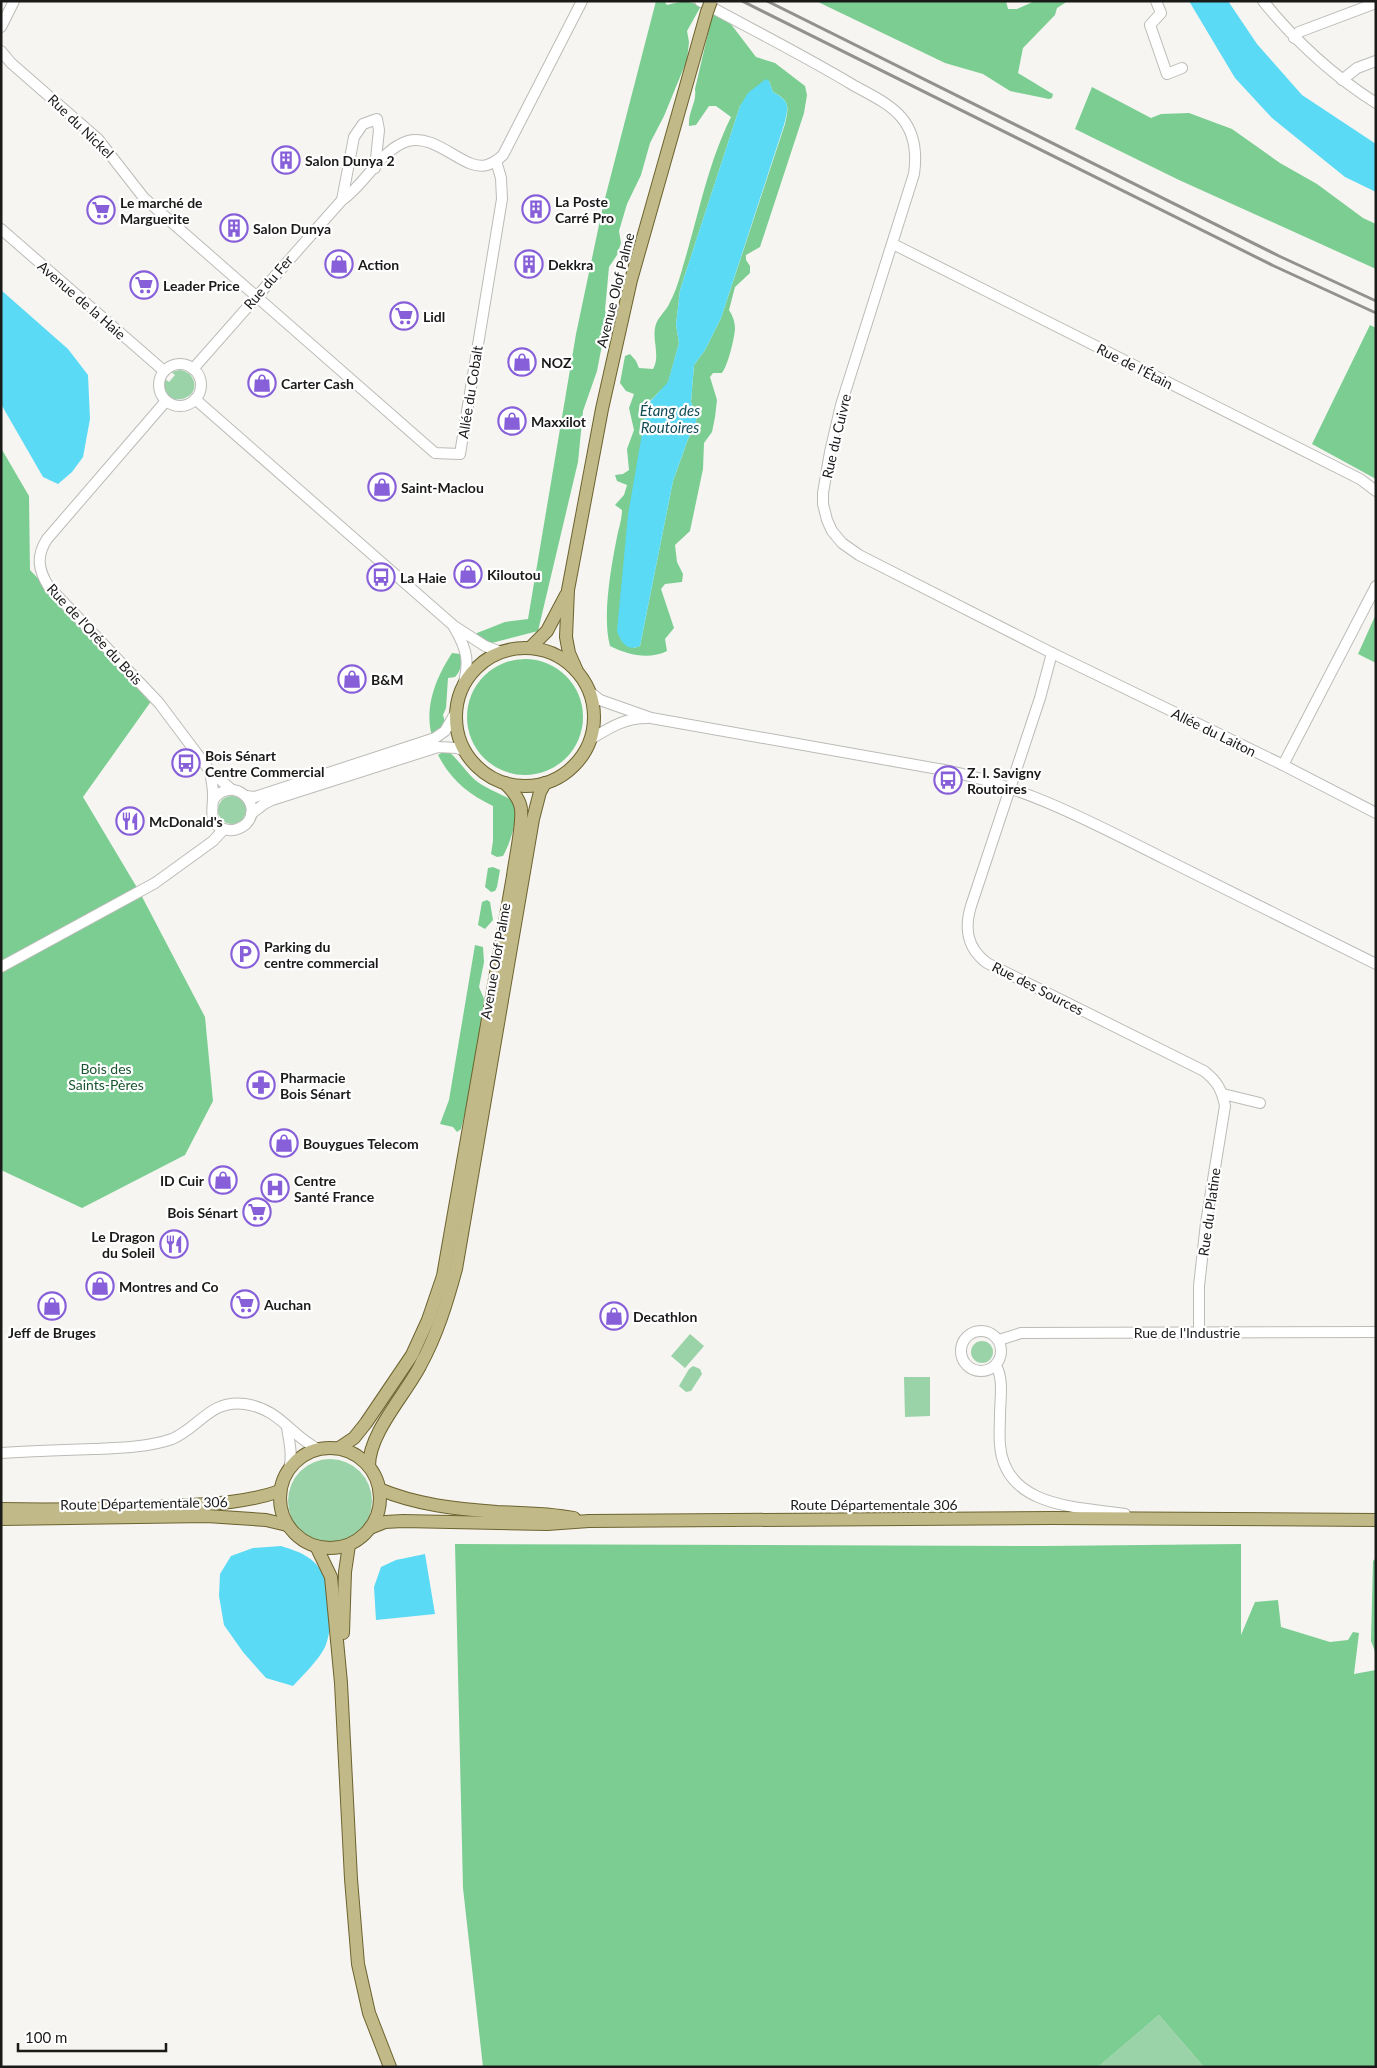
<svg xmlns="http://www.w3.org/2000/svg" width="1377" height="2068" viewBox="0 0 1377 2068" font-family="Lato,sans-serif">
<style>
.green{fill:#9bd3a9}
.forest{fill:#7bcd92;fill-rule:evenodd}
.water{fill:#5adaf5}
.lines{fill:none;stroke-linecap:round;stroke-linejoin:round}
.minor-casing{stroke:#bbbbb7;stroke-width:12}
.major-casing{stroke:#6c632e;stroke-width:14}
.minor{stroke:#fff;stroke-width:10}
.major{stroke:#c1b988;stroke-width:12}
.rail{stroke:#92918f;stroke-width:3}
.major-bridge-casing{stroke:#6c632e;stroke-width:14;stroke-linecap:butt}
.major-bridge{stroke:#c1b988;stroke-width:12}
.labels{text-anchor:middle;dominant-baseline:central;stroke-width:4.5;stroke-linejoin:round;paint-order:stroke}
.street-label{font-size:14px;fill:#1a1a19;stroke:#fff}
.poi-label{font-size:14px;font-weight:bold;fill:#1a1a19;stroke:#fff;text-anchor:start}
.park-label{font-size:14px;fill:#19552e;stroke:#fff}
.water-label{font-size:15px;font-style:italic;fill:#124b56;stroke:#fff}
</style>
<rect width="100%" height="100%" fill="#f6f5f1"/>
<g class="green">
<path d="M180,370C186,371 190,373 193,379C203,402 158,410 165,379L169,382L175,375L171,372Z"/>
<circle cx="232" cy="810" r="14"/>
<polygon points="690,1334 704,1346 685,1368 671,1356"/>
<circle cx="982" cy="1352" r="11"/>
<polygon points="693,1366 700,1369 702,1374 691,1391 686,1392 679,1386 689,1369"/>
<polygon points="904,1377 930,1377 930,1416 905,1417"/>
<circle cx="330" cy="1501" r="42"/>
<polygon points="1159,2015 1204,2067 1098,2067"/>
</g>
<g class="forest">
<path d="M656,1H664L667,5C681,1 688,0 701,6L687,31L689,42L687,60L664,116L650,143L641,175L627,204L619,231L621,243L617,255L609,267L605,310L607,319L597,371L583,411L578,462L538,631L488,644L477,638V633L505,622L528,619L576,334L603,206Z"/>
<polygon points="816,1 1006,1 1008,9 1017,9 1035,1 1068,1 1057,8 1055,15 1023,48 1018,73 1051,93 1053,94 1052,98 1049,99 1010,91 983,74 945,63"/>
<path d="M713,12L727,19L756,57L775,63L805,86L807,95L804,113L760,247L746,255V260L750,266V273L735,287L729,310C733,316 735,322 735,329C734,340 728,365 722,373H713L710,377L717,400L715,417L712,432L704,443L703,469L690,531L675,545L677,562L683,574L682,582L665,584L661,589L674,628L665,639L667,651C649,660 628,655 610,646C602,617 611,567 617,537C619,527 622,519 622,510L615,505L624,495L627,485L617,481L615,475L623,474L629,470L627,449L634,430L629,408L634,394L626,391L620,383L625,356L630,354L636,361L639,368L653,369C661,355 651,339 656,324C659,316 667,310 670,302C676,291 680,277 683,266C699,214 707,166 731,117L716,106H709L696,125L689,126C688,111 697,103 695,89ZM769,81L773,92C790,101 789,106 785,124L721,318L705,350L694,365L691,402L697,415L695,428L688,439L673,481L640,646L634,648L646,405L668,383L679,343L676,325L680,290L740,106Z"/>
<polygon points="1092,87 1151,118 1161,114 1189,113 1232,129 1280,163 1317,184 1363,218 1376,224 1376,269 1179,180 1075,129"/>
<polygon points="1370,325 1376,328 1376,479 1312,444"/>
<polygon points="1,448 29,496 30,570 152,700 83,797 139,891 205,1017 213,1101 185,1155 82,1208 1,1170"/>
<polygon points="1376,614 1376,663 1358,654"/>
<path d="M452,653L460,654C462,664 462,669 455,677L448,678L446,708L443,715L447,729L432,736C424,706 436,678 452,653Z"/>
<circle cx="525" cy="717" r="58"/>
<path d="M446,750C456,756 465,771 474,779C485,789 501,793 513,801C519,818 511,841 503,856L497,857L491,854L493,841V806C468,794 451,780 438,755Z"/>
<polygon points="493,867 500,870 497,887 495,891 491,892 485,887 488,868"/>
<polygon points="487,900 490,902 493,920 485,929 478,925 482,902"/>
<polygon points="475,945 483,947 484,962 479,987 484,999 478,1057 461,1129 457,1132 453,1127 440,1124 449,1100"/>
<polygon points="455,1544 1045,1546 1241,1544 1241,1635 1255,1602 1278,1600 1281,1627 1330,1642 1348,1640 1353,1632 1359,1633 1354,1674 1376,1670 1376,2067 1204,2067 1159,2015 1098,2067 483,2067 463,1888"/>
<polygon points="1376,1558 1376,1654 1371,1641 1373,1561"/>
</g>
<g class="water">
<polygon points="1189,1 1228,1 1257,44 1302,95 1376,144 1376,192 1345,177 1272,118 1235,78"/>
<path d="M766,79L769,81L773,92C790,101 789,106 784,125L721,318L705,350L694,365L691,402L697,415L695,428L688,439L673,481L640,646C627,652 621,642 617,631L628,515L647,405L668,382L679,343L676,325L680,290L740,106L748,93Z"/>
<polygon points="1,290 68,349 88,375 90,419 83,457 72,472 58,484 43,477 1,404"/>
<path d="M281,1546C290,1549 301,1552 309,1558C333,1573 335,1624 325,1647C318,1661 303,1675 293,1686L266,1678L243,1652L224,1625L219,1596L220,1574L231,1556L253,1548Z"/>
<polygon points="425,1554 435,1614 376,1620 374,1587 381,1567 396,1560"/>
</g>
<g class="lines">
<g class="minor-casing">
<g id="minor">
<path d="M700,1C751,29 803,55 853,85C869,94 889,103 901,117C915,133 917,153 914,174L841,405L830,452L823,493V504L827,520L832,531L842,543L859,555L1052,653L1283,765L1376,813"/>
<polyline points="1156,1 1161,13 1150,25 1167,74 1182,68"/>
<path d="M1263,1C1296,42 1332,75 1376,103"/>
<polyline points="1,27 14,1"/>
<polyline points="1294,38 1299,32 1376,3"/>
<polyline points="1,51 11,63 98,139 144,198 435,453 460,454 502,199 501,178 496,161"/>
<polyline points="1342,80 1357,68 1376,61"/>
<polyline points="342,200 354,137 363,124 377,119 379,130 375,168"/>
<polyline points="1,229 164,371"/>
<polyline points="893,244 1360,479 1376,491"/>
<circle cx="180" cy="385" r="21"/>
<path d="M193,369L342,200C365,185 381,149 408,141C437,133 465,172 487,165C493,163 499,159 503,155L582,1"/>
<polyline points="195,399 454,626 485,646 501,652"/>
<path d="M166,401L47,539C36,556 38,570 49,587L159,703L210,771L231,789"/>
<path d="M454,627C468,651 470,663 462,689"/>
<path d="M1052,653L1040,698L971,906C964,929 967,948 987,963L1204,1071C1217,1081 1222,1090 1225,1106L1206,1223L1199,1286V1331"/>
<path d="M590,692L600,700L651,718L944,770C1025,786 1093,823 1165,859C1235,894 1306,929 1376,964"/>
<path d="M591,739C609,728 624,718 647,718"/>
<polyline points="1283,765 1376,586"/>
<path d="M210,771C211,779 213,786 213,794C214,809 205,827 229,830C236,831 241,828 246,824C265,804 232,774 213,800"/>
<polyline points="246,796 255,797 435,738 445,731 456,712"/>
<polyline points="251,814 264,804 272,800 438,747 457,748 465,751"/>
<polyline points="1,967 155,883 213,841 224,829"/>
<polyline points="1223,1094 1260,1103"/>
<circle cx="981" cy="1351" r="20"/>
<polyline points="999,1340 1021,1333 1376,1332"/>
<path d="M996,1366C1004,1379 1000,1400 1000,1415C1000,1425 999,1435 1000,1445C1005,1508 1079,1507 1125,1514"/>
<path d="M287,1427C289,1442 293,1454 289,1469"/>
<path d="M1,1453C33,1451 65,1450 96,1449C121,1448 149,1447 172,1439C199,1428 210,1399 245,1404C280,1409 290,1435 318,1449"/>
</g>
</g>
<g class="major-casing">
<g id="major">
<circle cx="525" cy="717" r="69"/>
<polyline points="530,648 547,631 566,595"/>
<polyline points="577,671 569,653 566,637 568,590 602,409 631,280 707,12"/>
<path d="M339,1448L354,1438L366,1423L412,1355L428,1320L443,1276L513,876C515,859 523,825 521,809C520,799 512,790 505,783"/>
<circle cx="330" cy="1498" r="50"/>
<path d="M369,1466C369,1433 405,1395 420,1366C437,1335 447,1302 456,1269L533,819L540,792L545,783"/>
<path d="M379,1489C417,1505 456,1509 497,1512C523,1513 548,1513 574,1518"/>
<path d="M1,1509C59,1510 117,1509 174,1506C210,1504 246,1503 280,1491"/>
<polyline points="1,1519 207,1516 266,1520 287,1525"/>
<polyline points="370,1528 385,1522 403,1521 547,1524 589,1521 1052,1518 1376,1520"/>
<polyline points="317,1548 331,1577 341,1683 351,1879 358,1964 369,2013 390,2067"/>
<polyline points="343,1633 345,1572 349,1545"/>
</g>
</g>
<use href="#minor" class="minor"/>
<use href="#major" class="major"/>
<g class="rail">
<polyline points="742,1 1274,266 1376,313"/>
<polyline points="767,1 1279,256 1376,301"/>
</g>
<g class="major-bridge-casing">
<polyline id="major-bridge" points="707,12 711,1"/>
</g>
<use href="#major-bridge" class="major-bridge"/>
</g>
<defs>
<g id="building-ring" transform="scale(1.4375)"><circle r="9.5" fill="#fff" stroke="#865fd9" stroke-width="1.5"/><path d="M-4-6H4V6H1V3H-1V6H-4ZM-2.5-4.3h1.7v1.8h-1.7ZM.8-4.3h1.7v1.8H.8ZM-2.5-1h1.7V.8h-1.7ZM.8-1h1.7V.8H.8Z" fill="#865fd9"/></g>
<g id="supermarket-ring" transform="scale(1.4375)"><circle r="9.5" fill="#fff" stroke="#865fd9" stroke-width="1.5"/><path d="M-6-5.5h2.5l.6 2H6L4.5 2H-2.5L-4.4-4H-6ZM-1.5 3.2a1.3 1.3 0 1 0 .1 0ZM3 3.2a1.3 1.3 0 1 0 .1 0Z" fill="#865fd9"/></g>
<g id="shop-ring" transform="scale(1.4375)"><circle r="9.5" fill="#fff" stroke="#865fd9" stroke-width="1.5"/><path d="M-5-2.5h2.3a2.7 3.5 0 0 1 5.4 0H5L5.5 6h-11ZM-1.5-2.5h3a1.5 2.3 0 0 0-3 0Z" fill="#865fd9"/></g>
<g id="bus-ring" transform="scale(1.4375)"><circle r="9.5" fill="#fff" stroke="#865fd9" stroke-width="1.5"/><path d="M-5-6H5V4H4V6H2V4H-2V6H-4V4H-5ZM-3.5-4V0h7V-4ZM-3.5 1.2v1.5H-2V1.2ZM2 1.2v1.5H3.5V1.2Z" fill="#865fd9"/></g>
<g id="restaurant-ring" transform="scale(1.4375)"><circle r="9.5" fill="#fff" stroke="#865fd9" stroke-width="1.5"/><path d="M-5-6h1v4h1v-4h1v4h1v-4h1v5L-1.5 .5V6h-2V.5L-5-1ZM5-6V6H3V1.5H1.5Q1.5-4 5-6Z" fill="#865fd9"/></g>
<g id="parking-ring" transform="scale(1.4375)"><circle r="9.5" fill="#fff" stroke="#865fd9" stroke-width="1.5"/><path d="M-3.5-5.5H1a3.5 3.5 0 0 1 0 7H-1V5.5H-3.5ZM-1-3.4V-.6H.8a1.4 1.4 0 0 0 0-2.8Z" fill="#865fd9"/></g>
<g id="pharmacy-ring" transform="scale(1.4375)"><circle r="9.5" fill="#fff" stroke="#865fd9" stroke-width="1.5"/><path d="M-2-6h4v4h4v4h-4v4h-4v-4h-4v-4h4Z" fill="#865fd9"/></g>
<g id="hospital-ring" transform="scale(1.4375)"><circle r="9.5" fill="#fff" stroke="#865fd9" stroke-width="1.5"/><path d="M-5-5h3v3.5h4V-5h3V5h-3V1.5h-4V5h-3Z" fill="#865fd9"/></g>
</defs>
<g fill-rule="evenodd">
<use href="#building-ring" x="286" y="160"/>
<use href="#building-ring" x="536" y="209"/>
<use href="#supermarket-ring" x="101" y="210"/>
<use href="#building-ring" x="234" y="228"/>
<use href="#shop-ring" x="339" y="264"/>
<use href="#building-ring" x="529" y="264"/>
<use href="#supermarket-ring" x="144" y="285"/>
<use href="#supermarket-ring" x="404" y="316"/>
<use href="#shop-ring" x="522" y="362"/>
<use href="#shop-ring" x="262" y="383"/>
<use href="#shop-ring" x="512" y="421"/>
<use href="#shop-ring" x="382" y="487"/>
<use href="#shop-ring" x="468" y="574"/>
<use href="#bus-ring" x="381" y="577"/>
<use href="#shop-ring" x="352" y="679"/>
<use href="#bus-ring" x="186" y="763"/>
<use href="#bus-ring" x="948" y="780"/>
<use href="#restaurant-ring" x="130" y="821"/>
<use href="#parking-ring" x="245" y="954"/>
<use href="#pharmacy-ring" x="261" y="1085"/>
<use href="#shop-ring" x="284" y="1143"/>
<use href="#shop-ring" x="223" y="1180"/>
<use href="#hospital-ring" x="275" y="1188"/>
<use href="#supermarket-ring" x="257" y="1212"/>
<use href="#restaurant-ring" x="174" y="1244"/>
<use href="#shop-ring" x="100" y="1286"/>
<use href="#supermarket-ring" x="245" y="1304"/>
<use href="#shop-ring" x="52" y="1306"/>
<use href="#shop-ring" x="614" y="1316"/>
</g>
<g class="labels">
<g class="street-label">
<text transform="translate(81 126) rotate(44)">Rue du Nickel</text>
<text transform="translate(268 282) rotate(-49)">Rue du Fer</text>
<text transform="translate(615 290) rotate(-76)">Avenue Olof Palme</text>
<text transform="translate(82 300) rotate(41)">Avenue de la Haie</text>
<text transform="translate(1135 366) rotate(27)">Rue de l'Étain</text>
<text transform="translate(470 392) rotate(-81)">Allée du Cobalt</text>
<text transform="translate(836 436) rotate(-77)">Rue du Cuivre</text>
<text transform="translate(95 634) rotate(47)">Rue de l'Orée du Bois</text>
<text transform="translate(1214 732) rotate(26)">Allée du Laiton</text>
<text transform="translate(495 961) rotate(-80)">Avenue Olof Palme</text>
<text transform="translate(1038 988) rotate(27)">Rue des Sources</text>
<text transform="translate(1209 1212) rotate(-82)">Rue du Platine</text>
<text x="1187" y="1332">Rue de l'Industrie</text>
<text transform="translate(144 1503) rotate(-1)">Route Départementale 306</text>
<text x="874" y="1504">Route Départementale 306</text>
</g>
<g class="poi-label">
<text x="305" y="160">Salon Dunya 2</text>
<text x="555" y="201">La Poste<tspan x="555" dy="16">Carré Pro</tspan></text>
<text x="120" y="202">Le marché de<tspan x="120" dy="16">Marguerite</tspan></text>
<text x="253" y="228">Salon Dunya</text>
<text x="358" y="264">Action</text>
<text x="548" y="264">Dekkra</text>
<text x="163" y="285">Leader Price</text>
<text x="423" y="316">Lidl</text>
<text x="541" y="362">NOZ</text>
<text x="281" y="383">Carter Cash</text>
<text x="531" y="421">Maxxilot</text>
<text x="401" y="487">Saint-Maclou</text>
<text x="487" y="574">Kiloutou</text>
<text x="400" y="577">La Haie</text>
<text x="371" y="679">B&amp;M</text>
<text x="205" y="755">Bois Sénart<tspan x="205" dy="16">Centre Commercial</tspan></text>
<text x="967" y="772">Z. I. Savigny<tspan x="967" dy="16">Routoires</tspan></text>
<text x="149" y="821">McDonald's</text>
<text x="264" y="946">Parking du<tspan x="264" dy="16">centre commercial</tspan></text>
<text x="280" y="1077">Pharmacie<tspan x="280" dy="16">Bois Sénart</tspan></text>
<text x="303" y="1143">Bouygues Telecom</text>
<text x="204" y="1180" text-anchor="end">ID Cuir</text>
<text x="294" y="1180">Centre<tspan x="294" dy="16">Santé France</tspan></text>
<text x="238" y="1212" text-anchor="end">Bois Sénart</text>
<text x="155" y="1236" text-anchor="end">Le Dragon<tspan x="155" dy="16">du Soleil</tspan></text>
<text x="119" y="1286">Montres and Co</text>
<text x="264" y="1304">Auchan</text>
<text x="633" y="1316">Decathlon</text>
<text x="52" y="1332" text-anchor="middle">Jeff de Bruges</text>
</g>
<g class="park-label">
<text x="106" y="1068">Bois des<tspan x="106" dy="16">Saints-Pères</tspan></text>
</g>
<g class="water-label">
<text x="670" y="410">Étang des<tspan x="670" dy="17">Routoires</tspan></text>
</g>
</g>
<rect width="1377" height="2068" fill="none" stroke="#1a1a19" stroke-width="5"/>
<path d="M18 2043v8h148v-8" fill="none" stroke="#1a1a19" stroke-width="2.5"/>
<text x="25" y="2043" font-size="15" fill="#1a1a19" stroke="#ffffff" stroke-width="4" paint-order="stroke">100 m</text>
</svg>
